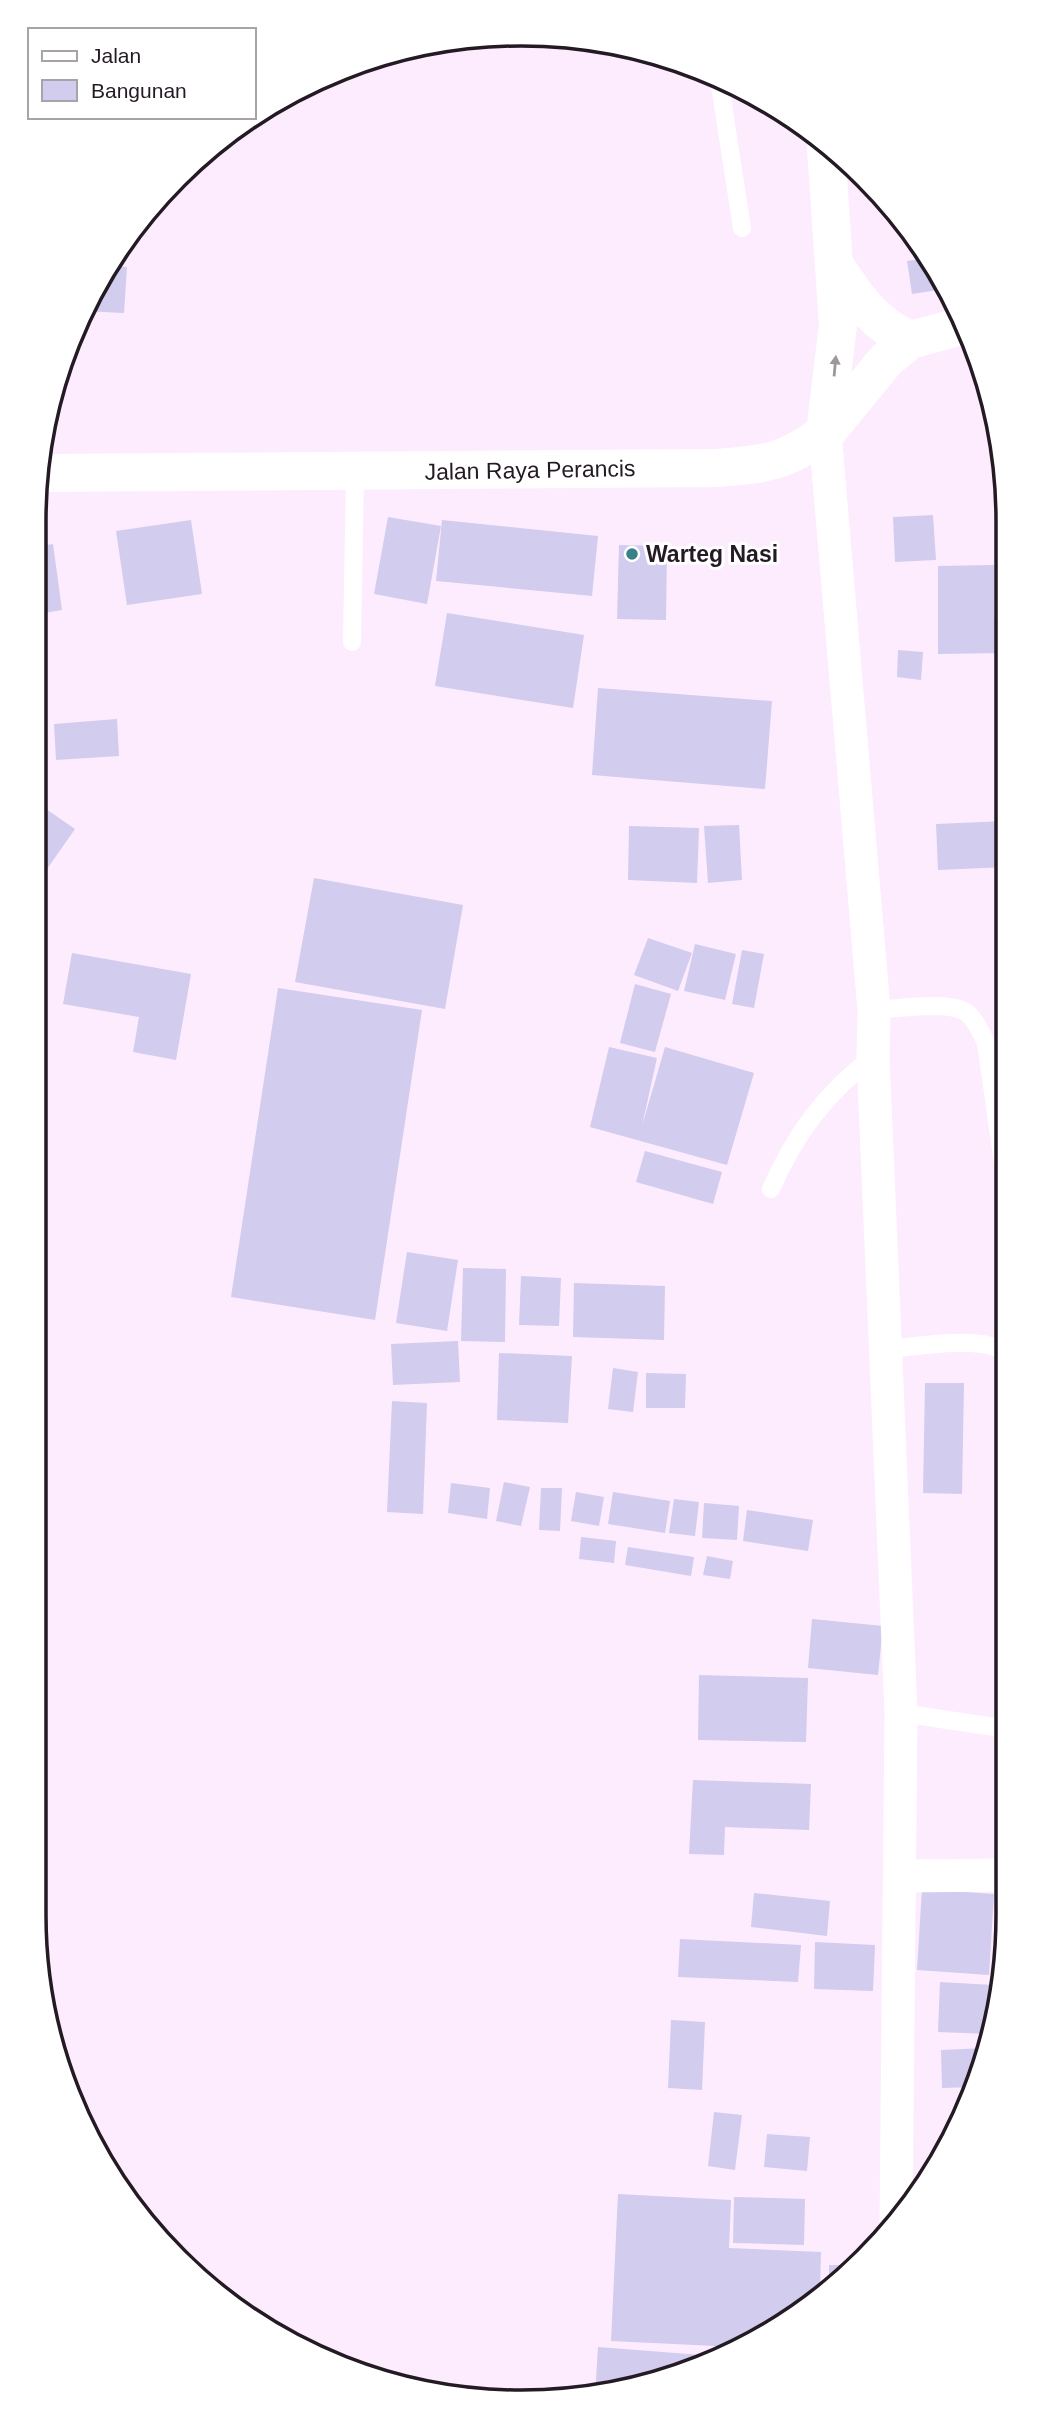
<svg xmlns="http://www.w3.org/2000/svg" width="1042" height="2435" viewBox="0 0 1042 2435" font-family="Arial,sans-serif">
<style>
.building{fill:#d2ccee}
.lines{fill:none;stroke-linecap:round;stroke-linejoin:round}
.service{stroke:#fff;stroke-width:18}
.minor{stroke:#fff;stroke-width:33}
.tertiary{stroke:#fff;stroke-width:38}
.secondary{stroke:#fff;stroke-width:38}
.oneway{fill:#9c989c}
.poi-dot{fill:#398189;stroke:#fff;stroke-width:2.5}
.labels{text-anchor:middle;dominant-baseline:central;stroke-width:6;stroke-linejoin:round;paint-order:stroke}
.street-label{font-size:23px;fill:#241a24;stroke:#fff}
.poi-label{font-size:23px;font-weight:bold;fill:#241a24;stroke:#fff;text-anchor:start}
.rim{fill:none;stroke:#241a24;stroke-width:3.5}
</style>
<rect width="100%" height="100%" fill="#fdecfd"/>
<g class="building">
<polygon points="903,219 908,224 920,245 907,247"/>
<polygon points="927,258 945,289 912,294 907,261"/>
<polygon points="107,266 127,267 124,313 83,311"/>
<polygon points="933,515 936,560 895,562 893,517"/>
<polygon points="388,517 441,526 427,604 374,594"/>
<polygon points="191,520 202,594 127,605 116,531"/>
<polygon points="442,520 598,536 592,596 436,581"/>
<polygon points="53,544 62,610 33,615 33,547"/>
<polygon points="619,545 667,546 666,620 617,619"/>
<polygon points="994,565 994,618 1005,619 1005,653 938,654 938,566"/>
<polygon points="447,613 584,635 573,708 435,686"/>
<polygon points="898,650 923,652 921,680 897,677"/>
<polygon points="598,688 772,701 765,789 592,775"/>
<polygon points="117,719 119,756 56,760 54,724"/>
<polygon points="33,800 75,829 33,889"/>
<polygon points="1006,821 1006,867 938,870 936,824"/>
<polygon points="739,825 742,880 708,883 704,826"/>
<polygon points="629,826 699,828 697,883 628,880"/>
<polygon points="314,878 463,905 445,1009 295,982"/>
<polygon points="648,938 692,953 678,991 634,975"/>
<polygon points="695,944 736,954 725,1000 684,991"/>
<polygon points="742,950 764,954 754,1008 732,1004"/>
<polygon points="72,953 191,974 176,1060 133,1052 139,1017 63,1004"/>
<polygon points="635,984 671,994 655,1052 620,1043"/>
<polygon points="278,988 422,1010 375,1320 231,1297"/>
<polygon points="609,1047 657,1058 642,1126 665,1047 754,1073 727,1165 590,1127"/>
<polygon points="645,1151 722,1172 713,1204 636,1182"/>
<polygon points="407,1252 458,1260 447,1331 396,1323"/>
<polygon points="463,1268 506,1269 505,1342 461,1341"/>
<polygon points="521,1276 561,1278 559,1326 519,1325"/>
<polygon points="574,1283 665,1286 664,1340 573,1337"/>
<polygon points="458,1341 460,1382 393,1385 391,1344"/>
<polygon points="499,1353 572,1356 568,1423 497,1420"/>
<polygon points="613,1368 638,1372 633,1412 608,1409"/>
<polygon points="646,1373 686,1374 685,1408 646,1408"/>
<polygon points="925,1383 964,1383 962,1494 923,1493"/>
<polygon points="392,1401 427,1403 423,1514 387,1512"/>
<polygon points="504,1482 530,1487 521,1526 496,1521"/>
<polygon points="451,1483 490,1488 487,1519 448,1513"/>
<polygon points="541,1488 562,1488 560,1531 539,1530"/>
<polygon points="576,1492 604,1497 599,1526 571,1521"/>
<polygon points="613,1492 670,1501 665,1533 608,1524"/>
<polygon points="674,1499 699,1502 695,1536 669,1533"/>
<polygon points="704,1503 739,1506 737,1540 702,1538"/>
<polygon points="747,1510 813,1520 808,1551 743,1541"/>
<polygon points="581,1537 616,1541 614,1563 579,1559"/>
<polygon points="628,1547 694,1557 691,1576 625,1565"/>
<polygon points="707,1556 733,1561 730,1579 703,1575"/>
<polygon points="812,1619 883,1626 878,1675 808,1668"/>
<polygon points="699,1675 808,1678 806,1742 698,1740"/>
<polygon points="693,1780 811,1784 809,1830 725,1827 724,1855 689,1854"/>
<polygon points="922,1889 994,1894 989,1975 917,1970"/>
<polygon points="754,1893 830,1901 827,1936 751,1927"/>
<polygon points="680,1939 801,1945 798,1982 678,1977"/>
<polygon points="815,1942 875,1945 873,1991 814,1989"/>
<polygon points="940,1982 993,1985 989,2034 938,2032"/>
<polygon points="671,2020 705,2022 702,2090 668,2088"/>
<polygon points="986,2048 983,2071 976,2087 942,2088 941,2050"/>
<polygon points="714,2112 742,2115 735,2170 708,2166"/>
<polygon points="767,2134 810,2137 807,2171 764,2167"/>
<polygon points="618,2194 731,2200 729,2248 821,2252 820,2291 765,2337 736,2347 611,2341"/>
<polygon points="734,2197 805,2199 804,2245 733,2243"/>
<polygon points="829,2265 852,2265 829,2283"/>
<polygon points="598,2347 714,2356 616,2392 595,2395"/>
</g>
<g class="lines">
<g class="service">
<polyline points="719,79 742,228"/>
<polyline points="352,642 355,473"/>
<path d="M874,1010C898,1009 944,1001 964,1011C975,1017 981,1033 986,1043L1007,1192"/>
<path d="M771,1189C795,1134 825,1094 873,1057"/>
<path d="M886,1349C918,1347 982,1334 1007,1353"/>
<polyline points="901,1713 1008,1729"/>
</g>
<g class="minor">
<polyline points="825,433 874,1010 873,1057 901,1713 896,2224"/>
<polyline points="901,1876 1009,1875"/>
</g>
<path class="tertiary" d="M41,473L718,468C766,464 786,462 825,433"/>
<g class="secondary">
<path d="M835,265C856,298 874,324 910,340"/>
<polyline points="827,432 886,360 910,340 966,325"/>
<polyline points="825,433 838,325 826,148"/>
</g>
</g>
<defs><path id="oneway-solid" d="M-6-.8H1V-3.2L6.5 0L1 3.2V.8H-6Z" transform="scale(1.75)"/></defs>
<use class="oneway" href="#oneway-solid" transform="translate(835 366) rotate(-85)"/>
<circle class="poi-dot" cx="632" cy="554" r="7"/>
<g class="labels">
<g class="street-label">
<text transform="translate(530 470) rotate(-1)">Jalan Raya Perancis</text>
</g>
<g class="poi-label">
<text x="646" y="554">Warteg Nasi</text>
</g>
</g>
<path d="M0 0H1042V2435H0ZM521 46H521A475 475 0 0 1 996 521V1915A475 475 0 0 1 521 2390H521A475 475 0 0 1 46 1915V521A475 475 0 0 1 521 46Z" fill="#fff" fill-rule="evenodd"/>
<path class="rim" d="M521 46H521A475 475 0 0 1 996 521V1915A475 475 0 0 1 521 2390H521A475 475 0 0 1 46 1915V521A475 475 0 0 1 521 46Z"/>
<rect x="28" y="28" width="228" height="91" fill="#ffffff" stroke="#a7a3a7" stroke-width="2"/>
<rect x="42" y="51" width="35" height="10" fill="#ffffff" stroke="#a7a3a7" stroke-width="2"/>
<text x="91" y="63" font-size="21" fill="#241a24">Jalan</text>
<rect x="42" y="80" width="35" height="21" fill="#d2ccee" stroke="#a7a3a7" stroke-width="2"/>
<text x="91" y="98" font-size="21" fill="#241a24">Bangunan</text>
</svg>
